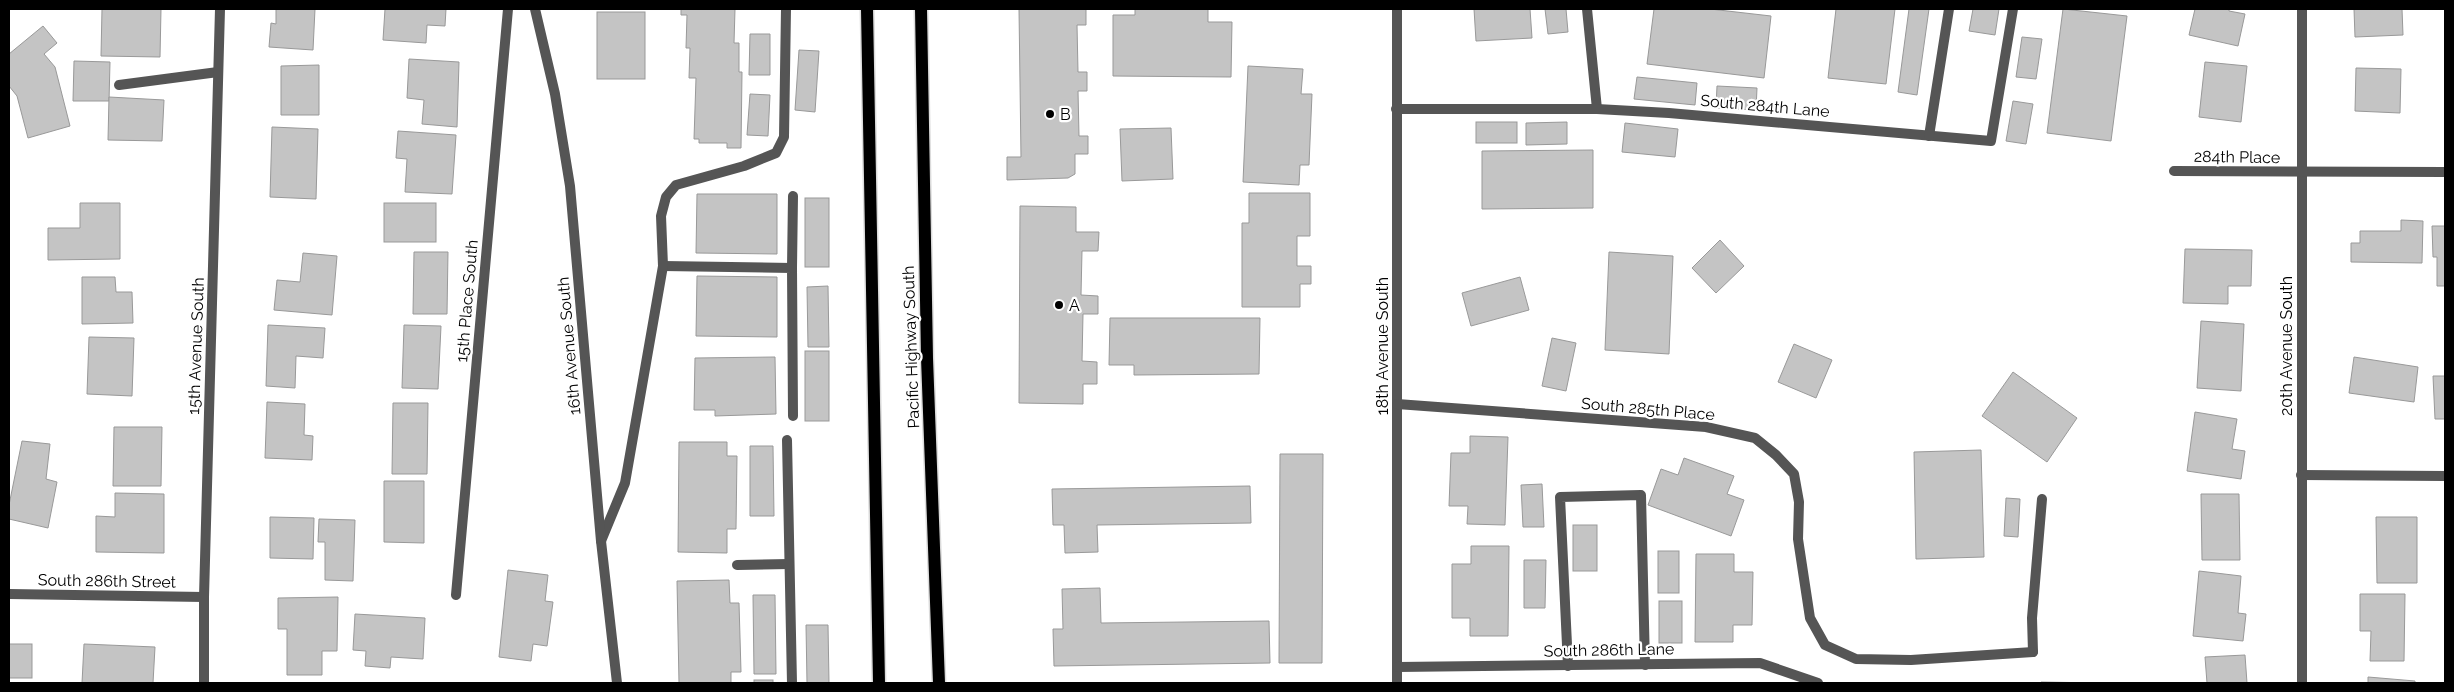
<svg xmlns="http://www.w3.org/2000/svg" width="2454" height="692" viewBox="0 0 2454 692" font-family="Raleway,sans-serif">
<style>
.building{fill:#c4c4c4;stroke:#999}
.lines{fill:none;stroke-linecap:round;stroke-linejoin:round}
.primary-casing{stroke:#dbdbdb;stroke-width:15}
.service{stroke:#555;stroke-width:10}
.minor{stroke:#555;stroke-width:10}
.tertiary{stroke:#555;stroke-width:10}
.primary{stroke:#000;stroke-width:12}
.poi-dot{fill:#000;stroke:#fff;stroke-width:2}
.labels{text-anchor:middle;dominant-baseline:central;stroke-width:4.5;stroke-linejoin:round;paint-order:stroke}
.street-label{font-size:16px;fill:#000;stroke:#fff}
.poi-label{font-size:16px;fill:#000;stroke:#fff;text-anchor:start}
</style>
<rect width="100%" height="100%" fill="#fff"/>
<g class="building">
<polygon points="102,9 161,9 160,57 101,56"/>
<polygon points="276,9 315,9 313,50 269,47 271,23 276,24"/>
<polygon points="385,9 446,9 445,26 427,25 426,43 383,40"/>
<polygon points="681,9 735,9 734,43 739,43 739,72 742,72 741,148 727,148 727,143 699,143 699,139 694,139 696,78 689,78 690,48 686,48 687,15 681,15"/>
<polygon points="1019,9 1086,9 1086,25 1077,25 1078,72 1087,72 1087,91 1078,91 1079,136 1088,136 1088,154 1075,154 1075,174 1068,178 1007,180 1007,157 1021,157"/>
<polygon points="1135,9 1208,9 1208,22 1232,22 1231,77 1113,76 1113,15 1135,15"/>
<polygon points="1474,9 1530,9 1532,38 1476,41"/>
<polygon points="1545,9 1566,9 1568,32 1548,34"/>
<polygon points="1654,9 1710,9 1771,16 1764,78 1647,64"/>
<polygon points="1836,9 1895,9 1886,84 1828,78"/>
<polygon points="1909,9 1929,9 1917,95 1898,92"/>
<polygon points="1973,9 1999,9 1995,35 1969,31"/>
<polygon points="2063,9 2127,16 2111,141 2047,133"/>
<polygon points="2195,9 2229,9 2229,11 2245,14 2238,46 2189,35"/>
<polygon points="2354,9 2402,9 2403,35 2355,37"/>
<rect x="597" y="12" width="48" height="67"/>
<polygon points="43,26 57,43 44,54 55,67 70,126 28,138 17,96 9,86 9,54"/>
<polygon points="750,34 770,34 770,75 749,75"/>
<polygon points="2022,37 2042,39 2036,79 2016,77"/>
<polygon points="799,50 819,51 815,112 795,110"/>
<polygon points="409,59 459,62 457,127 422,124 424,100 407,98"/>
<polygon points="74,61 110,62 109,101 73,101"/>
<polygon points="2205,62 2247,66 2241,122 2199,117"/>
<polygon points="319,65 319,115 281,115 281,66"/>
<polygon points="1248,66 1303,69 1301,94 1312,94 1309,165 1300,165 1299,185 1243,182"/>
<polygon points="2356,68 2401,69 2400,113 2355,111"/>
<polygon points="1637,77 1697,83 1695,105 1634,99"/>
<polygon points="1717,86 1757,88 1756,110 1716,108"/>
<polygon points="750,94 770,95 768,136 747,135"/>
<polygon points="109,97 164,100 162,141 108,140"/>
<polygon points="2013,101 2033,104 2026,144 2006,141"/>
<rect x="1476" y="122" width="41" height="21"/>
<polygon points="1567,122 1567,144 1526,145 1526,123"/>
<polygon points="1625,123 1678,129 1675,157 1622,152"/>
<polygon points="272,127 318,129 316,199 270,197"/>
<polygon points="1171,128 1173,179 1122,181 1120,129"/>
<polygon points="398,131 456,135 452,194 405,192 407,159 396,158"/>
<polygon points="1593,150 1593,208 1482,209 1482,151"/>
<polygon points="1249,193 1310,193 1310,236 1297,236 1297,266 1311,266 1311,284 1300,284 1300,307 1242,307 1242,223 1249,223"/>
<polygon points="697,194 777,194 777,254 696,253"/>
<rect x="805" y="198" width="24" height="69"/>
<polygon points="80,203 120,203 120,259 48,260 48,228 80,228"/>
<rect x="384" y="203" width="52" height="39"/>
<polygon points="1020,206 1076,207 1076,232 1099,232 1098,251 1082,251 1081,295 1098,296 1098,314 1083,314 1082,361 1097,362 1097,384 1083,384 1083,404 1019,403"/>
<polygon points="2401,220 2423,221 2422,263 2351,262 2351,243 2360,243 2360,231 2401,231"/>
<polygon points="2432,226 2445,226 2445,286 2437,286 2437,257 2433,257"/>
<polygon points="1720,240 1744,266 1716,293 1692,268"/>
<polygon points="2185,249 2252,250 2251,286 2228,286 2228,304 2183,303"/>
<polygon points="414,252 448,252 447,314 413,314"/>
<polygon points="1609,252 1673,256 1669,354 1605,350"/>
<polygon points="303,253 337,256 332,315 274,310 277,280 300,282"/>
<polygon points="697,276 777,277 777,337 696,336"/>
<polygon points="82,277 115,277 116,292 132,292 133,323 82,324"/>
<polygon points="1520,277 1529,310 1471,326 1462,293"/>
<polygon points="828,286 829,347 808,347 807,287"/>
<polygon points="1110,318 1260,318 1259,374 1134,375 1134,365 1109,365"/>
<polygon points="2201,321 2244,324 2241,391 2197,388"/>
<polygon points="268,325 325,328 323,358 296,356 295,388 266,386"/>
<polygon points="404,325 441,326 438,389 402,388"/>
<polygon points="89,337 134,338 132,396 87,394"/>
<polygon points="1552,338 1576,343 1566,391 1542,386"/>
<polygon points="1794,344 1832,360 1816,398 1778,382"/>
<rect x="805" y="351" width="24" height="70"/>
<polygon points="775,357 776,414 715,416 715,410 694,410 695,358"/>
<polygon points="2354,357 2418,367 2414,402 2349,393"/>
<polygon points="2013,372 2077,418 2047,462 1982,416"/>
<polygon points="2433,376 2445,376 2445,419 2435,419"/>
<polygon points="267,402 305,404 304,435 313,436 312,460 265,458"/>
<polygon points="393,403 428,403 427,474 392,474"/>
<polygon points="2195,412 2237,419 2232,449 2245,451 2241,479 2187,471"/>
<polygon points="114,427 162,427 161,486 113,486"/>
<polygon points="1470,436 1508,437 1505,525 1467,524 1468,506 1449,506 1451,453 1470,453"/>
<polygon points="22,441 50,444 46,479 57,482 48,528 9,519 9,505"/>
<polygon points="679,442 727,442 727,456 737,456 736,529 727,529 727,553 678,552"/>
<polygon points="750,446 773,446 774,516 750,516"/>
<polygon points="1981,450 1984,557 1916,559 1914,452"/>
<polygon points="1280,454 1323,454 1322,663 1279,663"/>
<polygon points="1684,458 1734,476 1727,494 1744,500 1731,536 1648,505 1661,469 1678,475"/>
<polygon points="384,481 424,481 424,543 384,542"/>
<polygon points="1542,484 1544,527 1523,527 1521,485"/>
<polygon points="1250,486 1251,523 1097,525 1098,552 1065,553 1064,525 1053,525 1052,489"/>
<polygon points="115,493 164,494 164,553 96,552 96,516 115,517"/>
<polygon points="2201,494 2239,494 2240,560 2202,560"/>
<polygon points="2006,498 2020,499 2018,537 2004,536"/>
<polygon points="270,517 314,518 313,559 270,558"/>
<polygon points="2376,517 2417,517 2417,583 2377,583"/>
<polygon points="319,519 355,520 353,581 325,580 325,542 318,542"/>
<rect x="1573" y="525" width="24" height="46"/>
<polygon points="1471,546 1509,546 1508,636 1470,636 1470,618 1452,618 1452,564 1471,564"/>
<rect x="1658" y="551" width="21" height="42"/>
<polygon points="1696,554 1734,554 1734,572 1753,572 1752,625 1733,625 1733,642 1695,642"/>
<polygon points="1524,560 1546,560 1545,608 1524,608"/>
<polygon points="508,570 548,575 545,601 553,602 547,646 533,644 531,661 499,657"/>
<polygon points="2199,571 2241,576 2238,613 2246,614 2243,641 2193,636"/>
<polygon points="729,580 730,603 739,603 741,672 731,672 731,683 679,683 677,581"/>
<polygon points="1100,588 1101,623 1269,621 1270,663 1054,666 1053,629 1063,629 1062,589"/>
<polygon points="2360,594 2405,594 2404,661 2370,661 2371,631 2360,631"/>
<polygon points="753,595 775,595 776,674 754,674"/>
<polygon points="338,597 337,651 322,651 322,675 287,675 287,629 278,629 278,598"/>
<rect x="1659" y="601" width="23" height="42"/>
<polygon points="355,614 425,618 423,659 391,657 390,668 365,666 366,651 353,650"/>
<polygon points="806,625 828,625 829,683 807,683"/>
<rect x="9" y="644" width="23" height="34"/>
<polygon points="84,644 155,647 153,683 82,683"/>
<polygon points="2245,655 2247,683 2207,683 2205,657"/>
<polygon points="2368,677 2415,681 2415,683 2368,683"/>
<rect x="754" y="680" width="19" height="3"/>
<polygon points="2041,682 2100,683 2041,683"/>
</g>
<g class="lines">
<g class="primary-casing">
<g id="primary">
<polyline points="867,9 879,683"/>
<polyline points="921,9 927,358 939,683"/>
</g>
</g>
<g class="service">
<polyline points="119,85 218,72"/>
<polyline points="663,266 792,268 793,416"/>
<polyline points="792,268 793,196"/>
<polyline points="787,440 792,683"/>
<polyline points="601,541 625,483 663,266 661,216 666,197 676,185 744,166 776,153 784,137 786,9"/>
<polyline points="737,565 789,564"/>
<polyline points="2033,652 2032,618 2042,499"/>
</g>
<g class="minor">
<polyline points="1397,9 1397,683"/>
<polyline points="1587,9 1597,109"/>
<polyline points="2302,9 2302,683"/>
<polyline points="1396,109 1597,109 1669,113 1991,141 2013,9"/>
<polyline points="1929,136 1949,9"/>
<polyline points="2174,171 2445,172"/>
<polyline points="1397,404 1706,427 1755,438 1776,455 1794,474 1799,502 1798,539 1810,618 1825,645 1856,659 1911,660 2033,652"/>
<polyline points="2301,475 2445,476"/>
<polyline points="9,594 204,597"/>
<polyline points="456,595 508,9"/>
<polyline points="1568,666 1560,497 1641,495 1645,665"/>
<polyline points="1398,667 1760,663 1818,683"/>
<polyline points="204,683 204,597 220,9"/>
</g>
<polyline class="tertiary" points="535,9 555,94 570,186 601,541 617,683"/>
<use href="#primary" class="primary"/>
</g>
<g class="poi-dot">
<circle cx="1050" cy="114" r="5"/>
<circle cx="1059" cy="305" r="5"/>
</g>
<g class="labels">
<g class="street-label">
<text transform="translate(1765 106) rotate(5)">South 284th Lane</text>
<text transform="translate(2237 157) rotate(1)">284th Place</text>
<text transform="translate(467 301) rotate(-85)">15th Place South</text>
<text transform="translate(196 346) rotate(-88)">15th Avenue South</text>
<text transform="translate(569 346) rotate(-95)">16th Avenue South</text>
<text transform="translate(1382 346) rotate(-90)">18th Avenue South</text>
<text transform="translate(2286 346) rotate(-90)">20th Avenue South</text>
<text transform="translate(911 347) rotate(-92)">Pacific Highway South</text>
<text transform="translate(1648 409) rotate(5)">South 285th Place</text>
<text transform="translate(107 581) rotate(1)">South 286th Street</text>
<text transform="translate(1609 650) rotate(-1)">South 286th Lane</text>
</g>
<g class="poi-label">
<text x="1060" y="114">B</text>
<text x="1069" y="305">A</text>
</g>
</g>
<rect width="2454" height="692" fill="none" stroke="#000000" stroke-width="20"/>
</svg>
